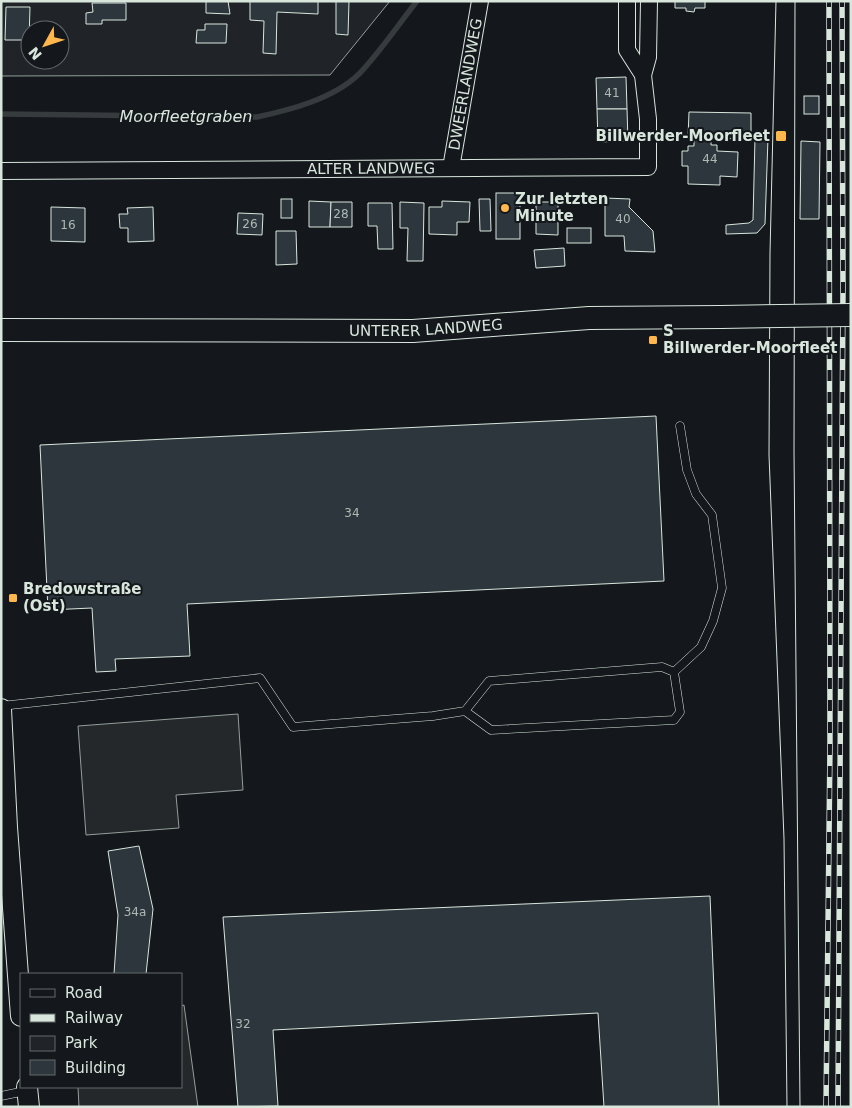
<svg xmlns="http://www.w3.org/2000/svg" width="852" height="1108" viewBox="0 0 852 1108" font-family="'DejaVu Sans',sans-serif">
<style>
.green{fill:#202428;stroke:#939e99;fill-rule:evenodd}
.parking{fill:#24282b;stroke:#939e99}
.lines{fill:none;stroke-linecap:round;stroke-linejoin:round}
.stream{stroke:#363b3e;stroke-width:5.5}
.building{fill:#2c363c;stroke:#d8e6dc}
.service-casing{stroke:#d8e6dc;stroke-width:9}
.minor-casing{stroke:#d8e6dc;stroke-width:18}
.tertiary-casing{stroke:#d8e6dc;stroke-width:22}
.secondary-casing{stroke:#d8e6dc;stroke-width:24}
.service{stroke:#14181c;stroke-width:8}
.minor{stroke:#14181c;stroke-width:16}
.tertiary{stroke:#14181c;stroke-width:20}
.secondary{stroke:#14181c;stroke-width:22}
.tram{stroke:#d8e6dc;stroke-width:1}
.rail-casing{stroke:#d8e6dc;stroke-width:5.5}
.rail{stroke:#14181c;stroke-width:4;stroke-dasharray:11;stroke-linecap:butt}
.secondary-bridge-casing{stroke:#d8e6dc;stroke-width:24;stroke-linecap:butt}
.secondary-bridge{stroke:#14181c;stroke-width:22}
.poi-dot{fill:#ffb74d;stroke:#14181c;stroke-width:2}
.labels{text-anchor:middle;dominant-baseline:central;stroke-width:4;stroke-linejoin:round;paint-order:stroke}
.number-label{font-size:12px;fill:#adbab4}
.street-label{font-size:15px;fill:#d8e6dc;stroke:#14181c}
.poi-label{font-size:15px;font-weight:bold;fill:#d8e6dc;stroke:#14181c;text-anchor:start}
.water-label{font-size:16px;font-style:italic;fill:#d8e6dc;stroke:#14181c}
</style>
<rect width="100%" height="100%" fill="#14181c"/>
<path class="green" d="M1,1H390L330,75L1,76ZM30,30H60V60H30Z"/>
<g class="parking">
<polygon points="238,714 243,790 176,795 179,828 86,835 78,726"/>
<polygon points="184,1005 198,1107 79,1107 78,1087 181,1087 181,1006"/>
</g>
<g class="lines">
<path class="stream" d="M1,114L257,117C290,110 333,99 359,74C380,52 398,25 417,1"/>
</g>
<g class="building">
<polygon points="206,1 228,1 230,14 206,13"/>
<polygon points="250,1 318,1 318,14 277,12 276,54 263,53 264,21 250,20"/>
<polygon points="336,1 349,1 348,35 336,34"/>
<polygon points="675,1 705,1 705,8 695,8 694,12 686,11 686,8 675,8"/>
<polygon points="92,3 126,3 126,20 102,20 102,24 86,24 86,13 93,12"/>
<polygon points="6,7 30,7 29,40 5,40"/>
<polygon points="205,24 227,24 226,43 196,43 197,30 205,30"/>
<polygon points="626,77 627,109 597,109 596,78"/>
<rect x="804" y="96" width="15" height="18"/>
<polygon points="597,109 627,109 628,141 598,142"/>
<polygon points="689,112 751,113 751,139 688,138"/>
<polygon points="694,138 711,138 711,145 717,145 717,151 738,152 737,177 720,176 720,185 688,184 688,166 682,166 682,151 688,151 688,146 694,146"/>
<polygon points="755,138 768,138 765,224 757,233 726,234 726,225 749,223 753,220"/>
<polygon points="801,141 820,142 819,219 800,219"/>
<rect x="496" y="193" width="24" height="46"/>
<polygon points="605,198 630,199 629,207 653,231 655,252 625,251 624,236 605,236"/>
<rect x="281" y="199" width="11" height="19"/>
<polygon points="479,199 490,199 491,231 480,231"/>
<polygon points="309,201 331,202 330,227 309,227"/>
<polygon points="442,201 470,202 469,222 457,222 457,235 429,234 429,207 442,207"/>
<polygon points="331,202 352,202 352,227 330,227"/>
<polygon points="400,202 424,203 423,261 407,261 408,228 400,228"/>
<polygon points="536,202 558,202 558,235 536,234"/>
<polygon points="368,203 392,203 393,249 378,249 377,226 368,226"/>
<polygon points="51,207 85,208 85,242 51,241"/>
<polygon points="153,207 154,241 128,242 128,228 120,228 119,214 128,214 127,208"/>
<polygon points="238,213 263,214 262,235 237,234"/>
<rect x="567" y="228" width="24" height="15"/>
<polygon points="276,231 296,231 297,264 276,265"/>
<polygon points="564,248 565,266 536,268 534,250"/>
<polygon points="656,416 664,581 187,604 190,656 115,659 116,671 96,672 92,608 48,610 40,445"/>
<polygon points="139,846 153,909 146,974 114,974 118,915 108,851"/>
<polygon points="710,896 719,1107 604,1107 598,1013 273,1030 278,1106 238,1107 223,917"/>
</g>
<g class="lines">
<g class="service-casing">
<g id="service">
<polyline points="674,672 701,647 713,621 722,588 712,515 696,494 687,470 680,426"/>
<polyline points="1,706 260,678 293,727 433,716 465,711 489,681 662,667 674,672 680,712 674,720 491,730 465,711"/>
<polyline points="1,1096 25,1091"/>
</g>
</g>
<g class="minor-casing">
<g id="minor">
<polyline points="643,75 648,57 649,1"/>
<path id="s1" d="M451,168L480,1"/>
<path id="s2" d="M1,171L648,167V119L643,75L627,50V1"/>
</g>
</g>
<g class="tertiary-casing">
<g id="tertiary">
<polyline points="1,709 7,827 21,1016"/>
<polyline points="27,1087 29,1107"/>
</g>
</g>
<g class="secondary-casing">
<g id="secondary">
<path id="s3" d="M1,330L413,331L589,318L721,317"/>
</g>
</g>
<use href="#service" class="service"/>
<use href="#minor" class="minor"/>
<use href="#tertiary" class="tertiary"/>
<use href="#secondary" class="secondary"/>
<g class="tram">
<polyline points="776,1 770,253 769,455 784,839 787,1107"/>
<polyline points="795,1 794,451 800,1107"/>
</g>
<g class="rail-casing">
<g id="rail">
<polyline points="826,1107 830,747 829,1"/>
<polyline points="838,1107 843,288 842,1"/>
</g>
</g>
<use href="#rail" class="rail"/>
<g class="secondary-bridge-casing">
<polyline id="secondary-bridge" points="721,317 851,315"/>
</g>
<use href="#secondary-bridge" class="secondary-bridge"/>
</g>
<g class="poi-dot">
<rect x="775" y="130" width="12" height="12" rx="2.5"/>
<circle cx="505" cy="208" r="5"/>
<rect x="648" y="335" width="10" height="10" rx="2.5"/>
<rect x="8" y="593" width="10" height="10" rx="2.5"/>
</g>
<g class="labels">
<g class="number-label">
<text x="612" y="93">41</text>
<text x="710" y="159">44</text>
<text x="341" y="214">28</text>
<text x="623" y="219">40</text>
<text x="250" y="224">26</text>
<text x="68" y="225">16</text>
<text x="352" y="513">34</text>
<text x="135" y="912">34a</text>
<text x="243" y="1024">32</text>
</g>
<g class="street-label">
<text stroke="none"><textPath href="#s1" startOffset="85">DWEERLANDWEG</textPath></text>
<text stroke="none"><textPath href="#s2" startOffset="370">ALTER LANDWEG</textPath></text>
<text stroke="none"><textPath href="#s3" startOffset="425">UNTERER LANDWEG</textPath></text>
</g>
<g class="poi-label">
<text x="770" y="136" text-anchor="end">Billwerder-Moorfleet</text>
<text x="515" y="199">Zur letzten<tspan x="515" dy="17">Minute</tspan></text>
<text x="663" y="331">S<tspan x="663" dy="17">Billwerder-Moorfleet</tspan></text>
<text x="23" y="589">Bredowstraße<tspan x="23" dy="17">(Ost)</tspan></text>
</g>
<g class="water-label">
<text x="186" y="116">Moorfleetgraben</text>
</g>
</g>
<rect width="852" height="1108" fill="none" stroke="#d8e6dc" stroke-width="5"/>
<rect x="20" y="973" width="162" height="115" fill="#14181c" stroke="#626a69"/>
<rect x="30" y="989" width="25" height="8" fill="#14181c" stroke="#626a69"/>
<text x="65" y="998" font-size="15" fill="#d8e6dc">Road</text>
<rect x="30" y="1014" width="25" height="8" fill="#d8e6dc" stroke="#626a69"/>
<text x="65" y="1023" font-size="15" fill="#d8e6dc">Railway</text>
<rect x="30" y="1036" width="25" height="15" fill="#202428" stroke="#626a69"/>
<text x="65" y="1048" font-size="15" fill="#d8e6dc">Park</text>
<rect x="30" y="1060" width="25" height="15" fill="#2c363c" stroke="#626a69"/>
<text x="65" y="1073" font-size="15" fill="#d8e6dc">Building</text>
<g transform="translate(45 45) rotate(230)"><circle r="24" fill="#14181c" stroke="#626a69"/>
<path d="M0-4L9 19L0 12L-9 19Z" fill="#ffb74d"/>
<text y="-8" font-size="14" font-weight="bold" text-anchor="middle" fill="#d8e6dc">N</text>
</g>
</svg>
